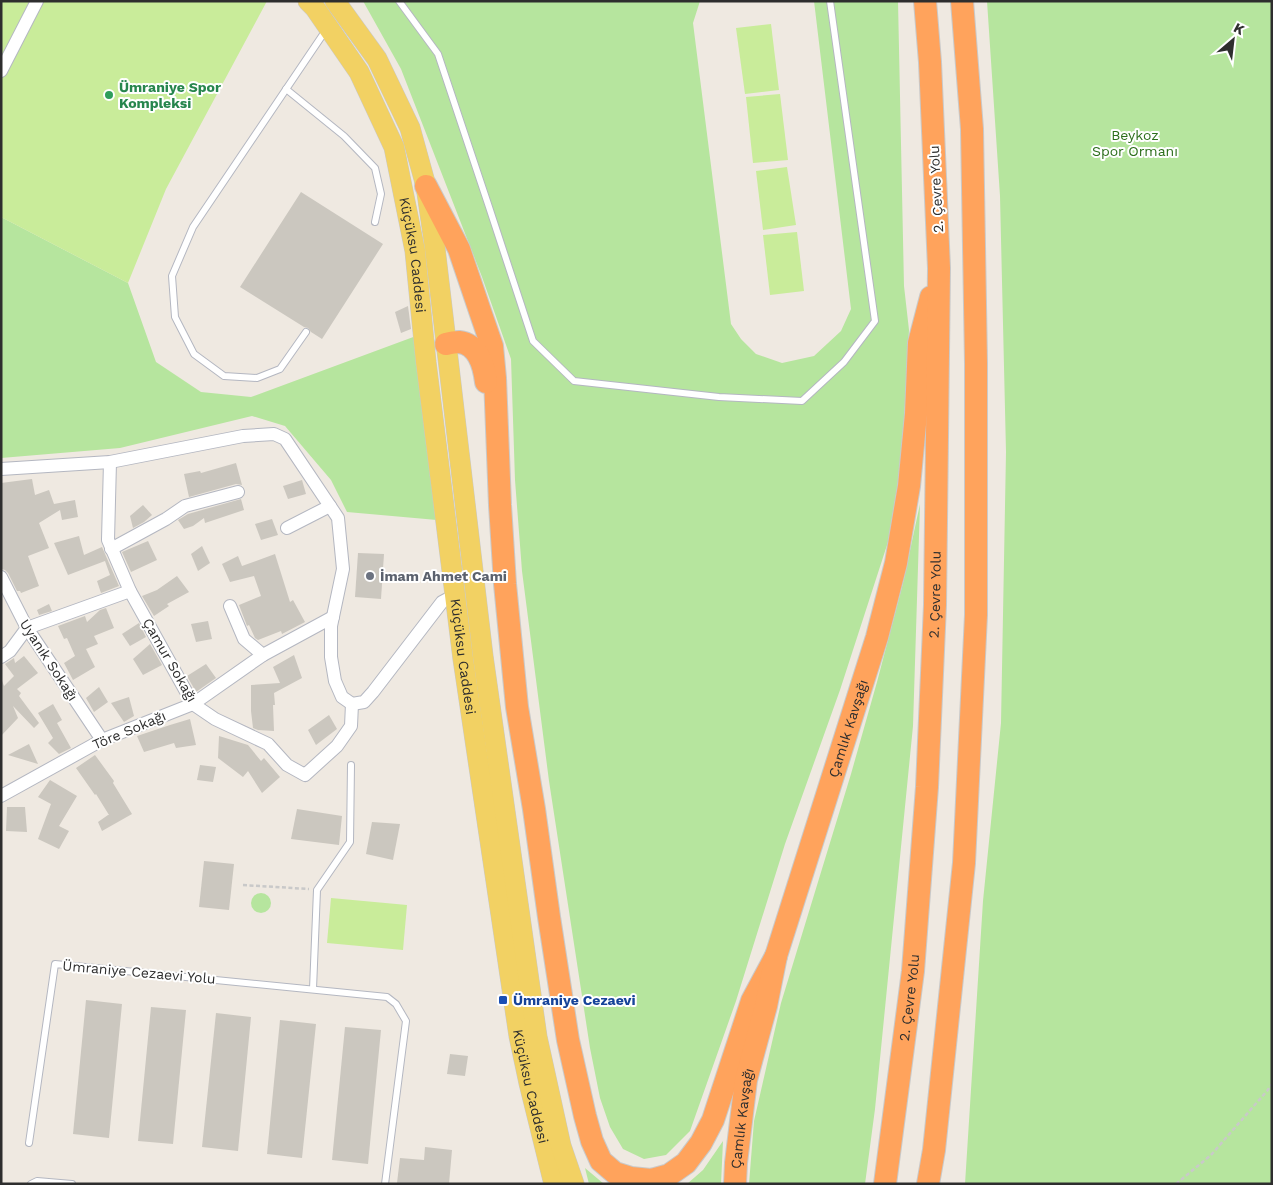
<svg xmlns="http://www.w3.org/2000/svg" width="1273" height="1185" viewBox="0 0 1273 1185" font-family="'Work Sans',sans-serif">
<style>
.green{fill:#b6e59e}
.pitch{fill:#c9ec9a}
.building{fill:#cbc7bf}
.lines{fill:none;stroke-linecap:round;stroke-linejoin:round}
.service-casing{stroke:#b4b7c1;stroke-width:8}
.minor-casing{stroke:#b4b7c1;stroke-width:14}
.primary-casing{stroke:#c9c9c9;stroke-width:21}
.motorway-casing{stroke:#c9c9c9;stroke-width:24}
.path{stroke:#c9c9c9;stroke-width:2.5;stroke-dasharray:4 2.5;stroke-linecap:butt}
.service{stroke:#fff;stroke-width:6}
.minor{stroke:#fff;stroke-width:12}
.primary{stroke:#f2d163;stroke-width:20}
.motorway{stroke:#ffa35c;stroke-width:22}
.leisure-dot{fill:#2e9e5b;stroke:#fff;stroke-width:2}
.worship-dot{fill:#6b7280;stroke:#fff;stroke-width:2}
.transit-dot{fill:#1a4fb4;stroke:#fff;stroke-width:2}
.labels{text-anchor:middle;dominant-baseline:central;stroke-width:4;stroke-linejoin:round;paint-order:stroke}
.leisure-label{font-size:14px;font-weight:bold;fill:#27864d;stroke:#fff;text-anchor:start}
.park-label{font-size:14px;fill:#2c6e1b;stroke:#fff}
.street-label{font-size:14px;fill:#2e2e2e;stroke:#fff}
.worship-label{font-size:14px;font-weight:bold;fill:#5b616d;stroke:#fff;text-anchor:start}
.transit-label{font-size:14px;font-weight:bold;fill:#164399;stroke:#fff;text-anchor:start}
</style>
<rect width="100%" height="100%" fill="#efe9e1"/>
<g class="green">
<polygon points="363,1 700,1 693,23 731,324 741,339 756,354 782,363 814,356 841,331 851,309 814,1 898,1 904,286 909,330 902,459 888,542 840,690 785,844 736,1001 690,1131 666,1155 644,1159 623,1149 610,1127 600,1098 590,1048 549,781 522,571 515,480 511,359 482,277 401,69"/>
<polygon points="987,1 1272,1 1272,1184 965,1184 983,901 1001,723 1006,452 1000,196"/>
<polygon points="1,217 128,283 156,362 201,392 251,397 416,336 437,520 347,512 331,480 285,426 252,416 120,448 1,458"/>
<polygon points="920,504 913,726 875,1109 865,1184 749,1184 754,1121 781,1003 851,774 877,682 903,583"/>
<circle cx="261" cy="903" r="10"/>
<polygon points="723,1141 721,1184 687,1184 703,1170"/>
<polygon points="585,1168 604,1184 589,1184"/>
</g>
<g class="pitch">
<polygon points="1,1 267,1 166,189 128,283 1,217"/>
<polygon points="771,24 779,90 745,94 736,28"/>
<polygon points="780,94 788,160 753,163 746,97"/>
<polygon points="787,167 796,225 763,230 756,171"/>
<polygon points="797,232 804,291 770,295 763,235"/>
<polygon points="331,898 407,905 403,950 327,943"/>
</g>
<g class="building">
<polygon points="301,192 383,244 322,339 311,332 308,328 304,327 240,287"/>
<polygon points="408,306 411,329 401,333 395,312"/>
<polygon points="236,463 242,485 236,484 189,497 184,474 200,471 201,473"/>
<polygon points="32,479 35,495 49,490 54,504 75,500 78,517 62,520 60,510 39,523 49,548 28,556 39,586 21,593 20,591 17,591 8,573 5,570 1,569 1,483"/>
<polygon points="302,480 306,494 288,499 283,486"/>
<polygon points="241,499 244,510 205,523 204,518 193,526 184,529 178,520 188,514"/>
<polygon points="143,505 152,515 144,522 133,528 130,516"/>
<polygon points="272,519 278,535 261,540 255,524"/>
<polygon points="79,536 84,555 102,547 119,586 101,593 97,581 110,575 105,561 68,575 54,543"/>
<polygon points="148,541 157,560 131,572 122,552"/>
<polygon points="202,546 210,563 198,571 191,554"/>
<polygon points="358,553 384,554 381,599 355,597"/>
<polygon points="275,554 290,602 293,600 305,622 282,634 281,631 258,640 255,638 249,625 247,626 239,605 261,596 254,576 230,582 222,564 238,556 242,566"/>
<polygon points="177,576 189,592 167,604 169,606 154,616 142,596 157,590"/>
<polygon points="49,604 52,611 39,615 37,610"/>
<polygon points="106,608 114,628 94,636 98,644 86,649 95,667 73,680 64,663 75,656 67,638 64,639 58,626 85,616 87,622 100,610"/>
<polygon points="208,621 212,639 196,642 191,624"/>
<polygon points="139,623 146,637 130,646 122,634"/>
<polygon points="150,644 162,665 143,675 133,659"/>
<polygon points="294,655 302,678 274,693 275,705 273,705 274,731 258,730 253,728 251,711 251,685 280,683 273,667"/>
<polygon points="24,656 38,673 17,689 21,693 19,696 39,723 34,728 13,706 18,718 1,736 1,678 4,686 14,676 5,664 14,658 15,663"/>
<polygon points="206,664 216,678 196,692 187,676"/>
<polygon points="99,687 108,702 94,712 86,698"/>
<polygon points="129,697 134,716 124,722 111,703"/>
<polygon points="53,704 62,720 57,723 71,748 59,754 48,743 53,738 38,713"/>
<polygon points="329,715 337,729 316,745 308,730"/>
<polygon points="190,719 196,745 176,748 174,743 144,752 137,736 170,725"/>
<polygon points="219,736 248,745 261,761 264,758 280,777 262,793 248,771 243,777 218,758"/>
<polygon points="29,744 38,764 8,755"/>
<polygon points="95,755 114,781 113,783 132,814 102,831 98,822 108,815 109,815 96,794 95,795 76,768"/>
<polygon points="200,765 216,767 213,782 197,780"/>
<polygon points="50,780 77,796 59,826 69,831 59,849 38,839 51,804 38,797"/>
<polygon points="7,807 25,807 27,832 6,831"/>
<polygon points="297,809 342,816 339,845 291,839"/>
<polygon points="372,822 400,824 393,860 366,854"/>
<polygon points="204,861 234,864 229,910 199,907"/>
<polygon points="86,1000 122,1004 109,1138 73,1134"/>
<polygon points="151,1007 186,1010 173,1144 138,1141"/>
<polygon points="216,1013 251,1017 238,1151 202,1147"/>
<polygon points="280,1020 316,1024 302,1158 267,1154"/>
<polygon points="345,1027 381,1030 368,1164 332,1160"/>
<polygon points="450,1054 468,1056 465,1076 447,1074"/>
<polygon points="425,1147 452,1150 449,1184 397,1183 400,1158 424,1160"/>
</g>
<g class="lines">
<g class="service-casing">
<g id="service">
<polyline points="399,1 438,54 489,207 533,341 574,381 719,397 802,401 844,362 875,321 830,1"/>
<polyline points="286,89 344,136 375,168 381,194 375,222"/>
<polyline points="306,332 280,369 257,378 224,376 194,354 175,317 172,276 193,227 326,30"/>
<polyline points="313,989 317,890 350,842 351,765"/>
<polyline points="29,1143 55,964 387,997 396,1004 406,1021 385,1184"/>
<polyline points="31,1184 37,1181 72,1184"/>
</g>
</g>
<g class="minor-casing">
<g id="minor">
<polyline points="1,71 37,1"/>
<polyline points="110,462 108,540 130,591 193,704 215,719 268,744 287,765 305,775 337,746 351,726 352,704"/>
<polyline points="1,469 110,462 243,436 274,434 285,439 338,518 343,569 331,626 331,657 335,681 342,697 352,704 364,702 373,692 442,602 455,595"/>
<polyline points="287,528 330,506"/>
<polyline points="111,549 166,519 185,506 238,492"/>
<polyline points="1,577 27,628 102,740"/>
<polyline points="230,606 244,639 263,655"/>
<polyline points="1,657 10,651 27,628 130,591"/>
<polyline points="1,796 102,740 193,704 263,655 333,617"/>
</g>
</g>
<g class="primary-casing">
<g id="primary">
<path id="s1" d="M308,1L315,8L359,72L394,147L415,251L426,362L463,659L519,1036L529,1083L554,1184"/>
<polyline points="335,1 377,59 410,128 426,186 435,248 483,656 537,1037 561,1146 574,1184"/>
</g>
</g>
<g class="motorway-casing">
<g id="motorway">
<polyline points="426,186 459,249 481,314 492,346 495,378 500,505 505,584 517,707 534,809 549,917 568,1040 585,1116 592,1141 601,1161 615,1173 631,1178 651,1180 669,1175 686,1163 701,1143 713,1120 752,1001 776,956"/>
<path d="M446,344C450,343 455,342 459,342C478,344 484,366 486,382"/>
<path id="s2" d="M735,1184L736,1163L746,1080L766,1006L776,956L877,637L896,563L909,486L916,414L919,343L931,297"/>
<path id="s3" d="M885,1184L913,971L927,787L935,605L939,268L930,62L925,1"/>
<polyline points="928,1184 934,1150 964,863 976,615 976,363 972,129 962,1"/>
</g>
</g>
<g class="path">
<polyline points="243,885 309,889"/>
<polyline points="1176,1184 1211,1155 1267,1091 1272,1084"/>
</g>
<use href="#service" class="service"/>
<use href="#minor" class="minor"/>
<use href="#primary" class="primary"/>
<use href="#motorway" class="motorway"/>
</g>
<circle class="leisure-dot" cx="109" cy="95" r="5"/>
<circle class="worship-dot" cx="370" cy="576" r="5"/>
<rect class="transit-dot" x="498" y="995" width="10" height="10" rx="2.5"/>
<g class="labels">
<g class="leisure-label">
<text x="119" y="87">Ümraniye Spor<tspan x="119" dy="16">Kompleksi</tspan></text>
</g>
<g class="park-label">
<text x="1135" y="135">Beykoz<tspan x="1135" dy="16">Spor Ormanı</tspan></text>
</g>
<g class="street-label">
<text transform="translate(936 189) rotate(-93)">2. Çevre Yolu</text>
<text stroke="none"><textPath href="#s1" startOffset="280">Küçüksu Caddesi</textPath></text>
<text stroke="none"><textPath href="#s3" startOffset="592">2. Çevre Yolu</textPath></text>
<text stroke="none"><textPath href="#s1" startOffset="685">Küçüksu Caddesi</textPath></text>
<text transform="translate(49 660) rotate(57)">Uyanık Sokağı</text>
<text transform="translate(170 660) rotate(60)">Çamur Sokağı</text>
<text stroke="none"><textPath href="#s2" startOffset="471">Çamlık Kavşağı</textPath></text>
<text transform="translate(129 730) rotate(-23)">Töre Sokağı</text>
<text transform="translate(139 972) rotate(5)">Ümraniye Cezaevi Yolu</text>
<text stroke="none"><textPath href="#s3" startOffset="188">2. Çevre Yolu</textPath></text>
<text stroke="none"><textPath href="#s1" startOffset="1120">Küçüksu Caddesi</textPath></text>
<text stroke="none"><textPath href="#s2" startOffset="66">Çamlık Kavşağı</textPath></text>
</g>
<g class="worship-label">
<text x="380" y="576">İmam Ahmet Cami</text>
</g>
<g class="transit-label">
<text x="513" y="1000">Ümraniye Cezaevi</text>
</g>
</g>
<rect width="1273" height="1185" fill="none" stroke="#2e2e2e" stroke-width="5"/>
<g transform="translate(1233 40) rotate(28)" stroke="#ffffff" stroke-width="4" paint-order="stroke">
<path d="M0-4L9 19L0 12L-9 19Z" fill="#2e2e2e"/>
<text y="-8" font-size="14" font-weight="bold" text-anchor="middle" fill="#2e2e2e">K</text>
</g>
</svg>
